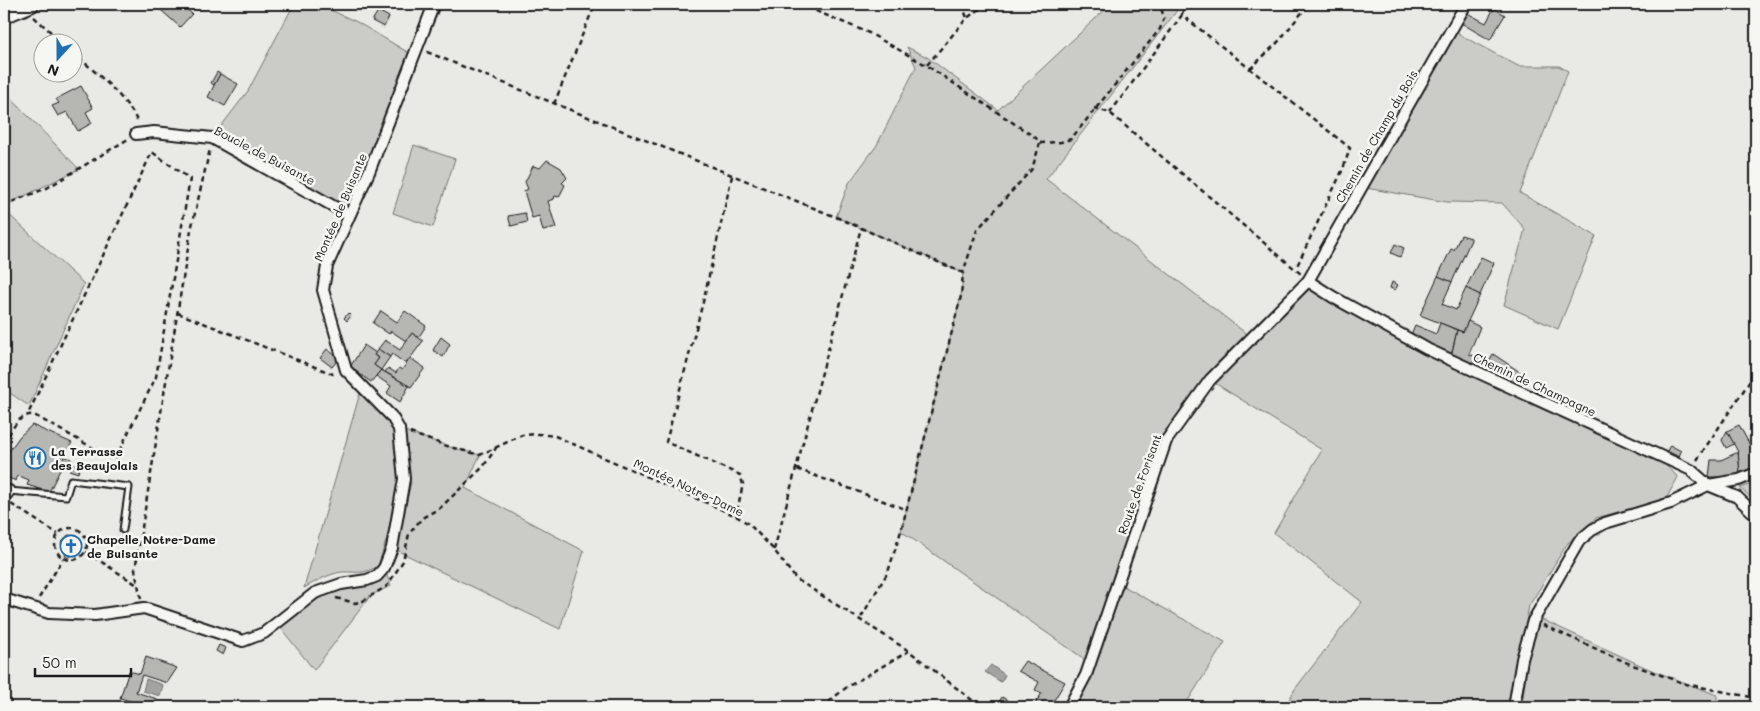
<svg xmlns="http://www.w3.org/2000/svg" width="1760" height="711" viewBox="0 0 1760 711" font-family="Mali,sans-serif">
<style>
.green{fill:#cbcbc7;stroke:#747472}
.water{fill:#a3a3a1;stroke:#6d6d6c}
.building{fill:#b6b6b3;stroke:#1c1c1c}
.lines{fill:none;stroke-linecap:round;stroke-linejoin:round}
.service-casing{stroke:#1c1c1c;stroke-width:9}
.minor-casing{stroke:#1c1c1c;stroke-width:14}
.secondary-casing{stroke:#1c1c1c;stroke-width:19}
.path{stroke:#1c1c1c;stroke-width:2.5;stroke-dasharray:5 4;stroke-linecap:butt}
.service{stroke:#f6f6f2;stroke-width:5}
.minor{stroke:#f6f6f2;stroke-width:10}
.secondary{stroke:#f6f6f2;stroke-width:15}
.labels{text-anchor:middle;dominant-baseline:central;stroke-width:5;stroke-linejoin:round;paint-order:stroke}
.street-label{font-size:12px;fill:#1c1c1c;stroke:#f6f6f2}
.poi-label{font-size:12px;font-weight:bold;fill:#1c1c1c;stroke:#f6f6f2;text-anchor:start}
</style>
<rect width="100%" height="100%" fill="#e9e9e5"/>
<filter id="ink" filterUnits="userSpaceOnUse"><feTurbulence type="fractalNoise" baseFrequency=".02" numOctaves="2"/><feDisplacementMap in="SourceGraphic" scale="10" xChannelSelector="R" yChannelSelector="G"/><feConvolveMatrix kernelMatrix="1 2 1 2 8 2 1 2 1" color-interpolation-filters="sRGB"/></filter>
<g filter="url(#ink)">
<g class="green">
<polygon points="294,4 317,4 357,22 414,56 349,215 212,138 248,91"/>
<polygon points="1111,4 1182,4 1046,179 1252,338 1308,281 1333,298 1648,449 1678,477 1666,499 1596,518 1567,544 1529,606 1519,657 1513,707 1285,707 1295,689 1362,602 1274,533 1322,450 1210,380 1166,441 1118,583 1225,642 1184,707 1069,707 1090,663 901,531 961,296 963,273 836,217 849,183 877,145 916,67 907,47 927,57 998,110"/>
<polygon points="1451,30 1518,66 1559,66 1568,71 1520,193 1596,236 1558,329 1504,305 1525,229 1502,203 1447,202 1360,187"/>
<polygon points="4,91 79,169 4,206"/>
<polygon points="414,145 455,159 433,227 393,213"/>
<polygon points="4,210 84,284 29,406 4,389"/>
<path d="M362,386L399,429L450,447L480,455L465,488L584,551L560,629L396,550L411,482L400,477L387,538L378,566C358,578 351,568 333,574C323,577 313,583 304,588Z"/>
<polygon points="1756,483 1756,502 1740,488"/>
<polygon points="384,568 391,586 371,595 314,670 276,622 304,600 367,580"/>
<polygon points="1541,619 1649,669 1717,695 1717,707 1522,707 1529,644"/>
</g>
<g class="water">
<polygon points="991,665 1005,675 1001,682 985,672"/>
<polygon points="146,679 163,685 160,696 143,691"/>
</g>
<g class="building">
<polygon points="154,4 181,4 192,14 180,27"/>
<polygon points="1494,8 1505,15 1490,40 1461,23 1467,13 1486,23"/>
<polygon points="378,11 389,17 384,27 372,21"/>
<polygon points="217,72 220,74 214,85 211,83"/>
<polygon points="220,74 238,84 225,106 208,97"/>
<polygon points="81,86 93,108 86,112 92,123 78,131 67,112 58,116 52,106 59,103 56,99"/>
<polygon points="547,160 561,168 567,178 562,183 565,185 559,197 555,196 554,199 548,201 556,228 543,231 539,216 532,218 524,191 528,189 525,182 533,166 540,168"/>
<polygon points="525,213 527,222 511,226 508,216"/>
<polygon points="1461,235 1471,238 1471,240 1452,282 1438,276 1451,249 1454,250"/>
<polygon points="1395,244 1404,248 1400,257 1391,253"/>
<polygon points="1481,257 1494,263 1480,295 1466,288"/>
<polygon points="1438,276 1452,282 1442,304 1456,310 1466,288 1480,295 1463,332 1420,315"/>
<polygon points="1392,282 1398,285 1395,290 1390,288"/>
<polygon points="381,311 397,322 405,311 426,326 418,338 412,333 406,341 391,331 389,334 373,323"/>
<polygon points="348,313 351,316 347,321 344,318"/>
<polygon points="1468,321 1480,327 1469,354 1479,358 1476,367 1451,356 1457,330 1463,332"/>
<polygon points="1440,323 1457,330 1451,356 1410,337 1415,325 1436,334"/>
<polygon points="412,333 423,341 406,364 392,354 390,357 378,349 385,340 400,350"/>
<polygon points="441,337 450,344 443,357 433,350"/>
<polygon points="364,345 376,353 374,355 379,358 374,365 381,370 371,382 350,367"/>
<polygon points="327,349 336,356 337,361 332,367 320,358"/>
<polygon points="378,349 390,357 381,370 374,365 379,358 374,355"/>
<polygon points="1493,354 1523,374 1517,387 1488,363"/>
<polygon points="410,358 425,368 411,387 385,372 388,368 396,373 399,368 402,370"/>
<polygon points="381,370 409,386 400,402 387,393 391,386 376,376"/>
<polygon points="32,425 72,443 57,463 61,468 49,492 27,485 29,480 22,477 17,476 16,481 4,476 4,462 9,451 20,436"/>
<polygon points="1739,425 1756,456 1756,468 1740,474 1738,452 1727,431"/>
<polygon points="1727,431 1734,444 1726,448 1722,440"/>
<polygon points="1670,445 1681,451 1679,457 1667,451"/>
<polygon points="1738,452 1740,474 1729,477 1709,477 1711,460 1721,460"/>
<polygon points="64,456 71,459 67,469 61,466"/>
<polygon points="71,463 80,466 78,473 69,470"/>
<polygon points="68,535 77,536 80,545 78,550 68,558 65,556 66,552 61,542"/>
<polygon points="219,645 226,648 223,655 216,651"/>
<polygon points="146,657 177,668 167,683 142,675 136,692 157,699 152,707 120,698 129,671 140,674"/>
<polygon points="1025,661 1065,682 1050,707 1033,707 1042,693 1035,690 1039,682 1018,671"/>
<polygon points="1002,697 1018,707 996,707"/>
<polygon points="129,701 145,707 127,707"/>
</g>
<g class="lines">
<g class="service-casing">
<polyline id="service" points="9,491 66,496 71,480 129,487 123,530"/>
</g>
<g class="minor-casing">
<g id="minor">
<polyline points="136,134 154,132 212,138 349,215"/>
<polyline points="1308,281 1333,297 1427,349 1691,470 1708,485 1739,480 1756,473"/>
<polyline points="4,498 9,491"/>
<polyline points="4,599 49,613 95,615 144,608 243,641 264,633 315,593 341,584 367,580 377,576 384,568 392,548 404,479 399,429 392,417 346,370 323,290 327,266 369,172 434,4"/>
<polyline points="1069,707 1086,675 1166,441 1210,380 1308,281 1466,4"/>
<polyline points="1514,707 1522,659 1533,621 1579,541 1592,530 1605,523 1671,503 1708,485 1737,497 1756,515"/>
</g>
</g>
<g class="secondary-casing">
<polyline id="secondary" points="4,15 31,4"/>
</g>
<g class="path">
<polyline points="799,4 869,33 926,65 1036,138 1040,143 1032,169 977,230 963,273"/>
<polyline points="962,4 967,18"/>
<polyline points="1182,14 1185,4"/>
<polyline points="34,17 62,42"/>
<path d="M72,52C91,68 132,102 138,124"/>
<polyline points="427,52 836,217 963,273 961,296 901,531 888,572 860,619"/>
<polyline points="927,65 967,18 987,4"/>
<polyline points="1250,69 1278,42 1309,4"/>
<polyline points="554,104 595,4"/>
<polyline points="1094,108 1110,113 1301,274"/>
<polyline points="1110,113 1182,15 1350,148 1343,169 1296,268"/>
<polyline points="1040,143 1061,142 1071,139 1160,29 1164,18 1160,4"/>
<polyline points="732,176 703,302 666,442 740,475 743,484 736,516"/>
<polyline points="4,205 47,188 128,139"/>
<polyline points="178,313 333,374 337,373"/>
<polyline points="410,433 450,447 480,455 522,435 539,434 555,436 736,516 749,524 774,550 796,579 909,651 981,707"/>
<path d="M4,443C11,432 18,413 34,415L111,458L116,457L156,377L190,179L152,152L28,414"/>
<polyline points="1697,460 1756,372"/>
<polyline points="797,469 905,509"/>
<polyline points="11,504 58,534"/>
<circle cx="71" cy="544" r="16"/>
<polyline points="774,550 861,228"/>
<polyline points="86,552 139,586"/>
<polyline points="39,598 63,559"/>
<polyline points="336,598 355,603 363,601 387,586 403,561 409,534 422,518 440,508 483,467 496,448"/>
<polyline points="141,599 135,570 191,230 210,149"/>
<polyline points="1543,625 1630,664 1686,684 1756,698"/>
<polyline points="822,707 847,687 909,651"/>
</g>
<use href="#service" class="service"/>
<use href="#minor" class="minor"/>
<use href="#secondary" class="secondary"/>
</g>
</g>
<defs>
<g id="restaurant-ring" transform="scale(1.125)"><circle r="9.5" fill="#f6f6f2" stroke="#1f6fb2" stroke-width="1.5"/><path d="M-5-6h1v4h1v-4h1v4h1v-4h1v5L-1.5 .5V6h-2V.5L-5-1ZM5-6V6H3V1.5H1.5Q1.5-4 5-6Z" fill="#1f6fb2"/></g>
<g id="church-ring" transform="scale(1.125)"><circle r="9.5" fill="#f6f6f2" stroke="#1f6fb2" stroke-width="1.5"/><path d="M-1.2-6h2.4v3.5h3.3v2.4h-3.3V6h-2.4V-.1h-3.3v-2.4h3.3Z" fill="#1f6fb2"/></g>
</defs>
<g fill-rule="evenodd">
<use href="#restaurant-ring" x="35" y="458"/>
<use href="#church-ring" x="71" y="546"/>
</g>
<g class="labels">
<g class="street-label">
<text transform="translate(1376 136) rotate(-60)">Chemin de Champ du Bois</text>
<text transform="translate(265 155) rotate(28)">Boucle de Buisante</text>
<text transform="translate(340 207) rotate(-67)">Montée de Buisante</text>
<text transform="translate(1535 384) rotate(25)">Chemin de Champagne</text>
<text transform="translate(1139 484) rotate(-70)">Route de Forisant</text>
<text transform="translate(689 487) rotate(25)">Montée Notre-Dame</text>
</g>
<g class="poi-label">
<text x="51" y="451">La Terrasse<tspan x="51" dy="14">des Beaujolais</tspan></text>
<text x="87" y="539">Chapelle Notre-Dame<tspan x="87" dy="14">de Buisante</tspan></text>
</g>
</g>
<rect width="1760" height="711" fill="none" stroke="#f6f6f2" stroke-width="20"/>
<rect x="10" y="10" width="1740" height="691" fill="none" stroke="#1c1c1c" stroke-width="2" filter="url(#ink)"/>
<g transform="translate(58 58) rotate(201)"><circle r="24" fill="#f6f6f2" stroke="#9f9f9c"/>
<path d="M0-4L9 19L0 12L-9 19Z" fill="#1f6fb2"/>
<text y="-8" font-size="14" font-weight="bold" text-anchor="middle" fill="#1c1c1c">N</text>
</g>
<path d="M35 668v8h96v-8" fill="none" stroke="#1c1c1c" stroke-width="2.5"/>
<text x="42" y="668" font-size="15" fill="#1c1c1c" stroke="#f6f6f2" stroke-width="4" paint-order="stroke">50 m</text>
</svg>
